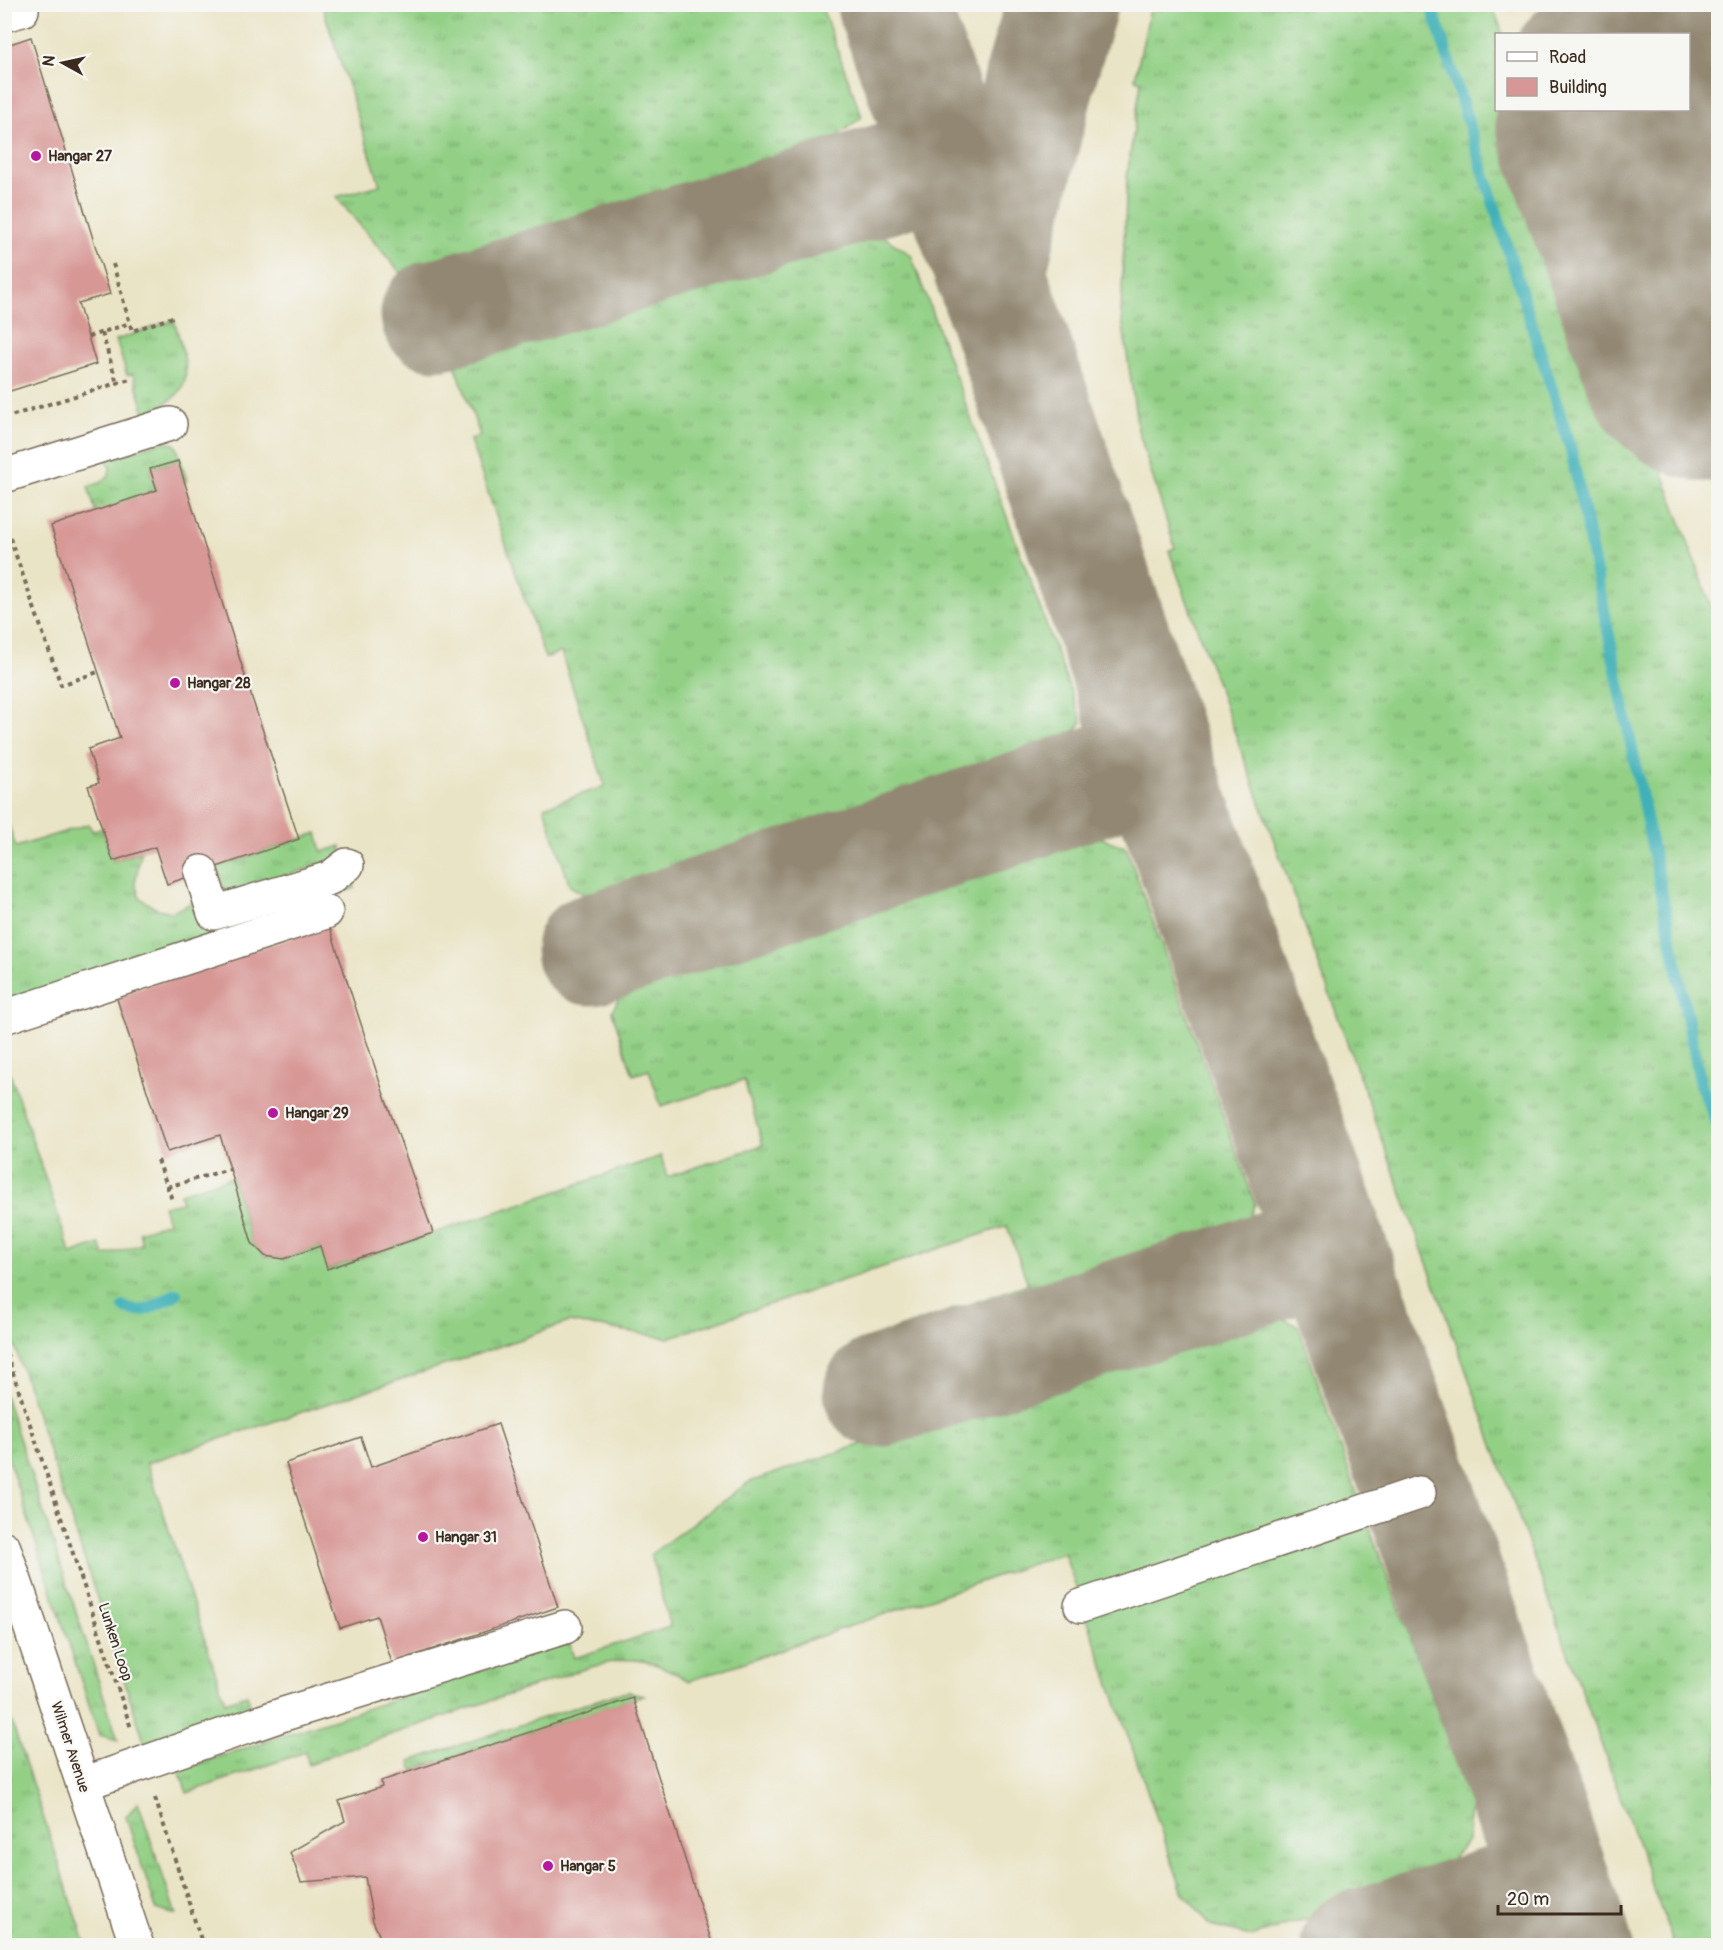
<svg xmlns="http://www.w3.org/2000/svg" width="1723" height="1950" viewBox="0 0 1723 1950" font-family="Pangolin,sans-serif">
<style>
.grass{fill:url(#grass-tufts);stroke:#677d52;stroke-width:1.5}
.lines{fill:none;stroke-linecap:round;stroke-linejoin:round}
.stream{stroke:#41b1b8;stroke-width:12}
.taxiway{stroke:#928772;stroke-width:111}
.runway{stroke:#928772;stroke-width:278}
.building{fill:#d79795}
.minor-casing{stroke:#786b59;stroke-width:36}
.path{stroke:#786b59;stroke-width:4;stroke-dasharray:4.5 4.5;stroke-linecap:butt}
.minor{stroke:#fff;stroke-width:33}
.poi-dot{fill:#b5179e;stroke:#f6f6f2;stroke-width:2}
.labels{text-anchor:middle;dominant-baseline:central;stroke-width:4.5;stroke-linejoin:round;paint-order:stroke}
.poi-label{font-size:15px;font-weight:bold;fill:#3b2a1e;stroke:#f6f6f2;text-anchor:start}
.street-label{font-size:15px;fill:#3b2a1e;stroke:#f6f6f2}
</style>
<defs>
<pattern id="grass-tufts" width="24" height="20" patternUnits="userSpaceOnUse" patternTransform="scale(1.5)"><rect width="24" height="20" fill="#93d086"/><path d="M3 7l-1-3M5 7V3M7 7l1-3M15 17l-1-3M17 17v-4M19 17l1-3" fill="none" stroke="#79a96d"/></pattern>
</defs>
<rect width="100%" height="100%" fill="#f6f6f2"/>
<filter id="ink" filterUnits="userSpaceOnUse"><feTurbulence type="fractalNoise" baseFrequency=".0167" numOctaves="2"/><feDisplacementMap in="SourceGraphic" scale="12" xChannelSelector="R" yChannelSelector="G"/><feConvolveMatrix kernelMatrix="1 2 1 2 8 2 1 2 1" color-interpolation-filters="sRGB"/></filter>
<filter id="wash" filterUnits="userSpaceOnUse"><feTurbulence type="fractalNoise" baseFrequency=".008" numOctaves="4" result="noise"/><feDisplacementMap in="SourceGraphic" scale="24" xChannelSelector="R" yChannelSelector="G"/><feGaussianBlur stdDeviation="1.35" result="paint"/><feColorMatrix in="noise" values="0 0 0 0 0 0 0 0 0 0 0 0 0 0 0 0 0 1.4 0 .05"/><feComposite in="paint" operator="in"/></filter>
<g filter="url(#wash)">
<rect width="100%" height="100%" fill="#eae4c6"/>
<g class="grass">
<polygon points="322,5 821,5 862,117 826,144 409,283 336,197 380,185"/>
<polygon points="1151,5 1492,5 1503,34 1496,34 1496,110 1531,110 1718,625 1718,1945 1674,1945 1169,551 1175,548 1138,430 1121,312 1127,177 1141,81 1135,79"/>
<polygon points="1691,5 1718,5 1718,80"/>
<polygon points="869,227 911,255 1082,722 1060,750 592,899 570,886 544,807 605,786 561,652 545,658 470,440 480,435 453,359 842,229"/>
<path d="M174,320C187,367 201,393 145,413L133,374L127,375L116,340Z"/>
<polygon points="166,441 176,445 187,481 184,482 177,461 150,469 157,490 96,512 88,487 100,483 109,476 110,468 107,459"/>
<polygon points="8,823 16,847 89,824 92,831 102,828 113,861 141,852 135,883 140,898 155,908 172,912 193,902 202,930 332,888 351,877 355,888 5,1002 4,824"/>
<polygon points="317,833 322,852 341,846 342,851 335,860 231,893 223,886 217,867"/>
<polygon points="1093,835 1126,847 1255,1204 1241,1237 869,1357 851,1344 1028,1284 1007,1226 668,1338 569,1322 475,1355 147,1463 225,1702 247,1695 253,1713 146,1747 5,1317 4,1056 71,1254 100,1244 104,1256 142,1244 139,1232 168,1222 163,1206 182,1202 180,1193 232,1177 252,1243 265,1256 284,1259 320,1246 328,1269 661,1156 667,1177 763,1145 744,1080 661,1106 649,1070 633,1075 612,1011 623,991"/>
<path d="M1262,1310L1298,1326L1363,1511L1472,1805L1467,1841L1445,1867L1371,1899L1251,1936L1211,1926L1183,1893L1064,1553L689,1681C671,1670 648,1658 625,1660C613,1661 600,1665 587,1668L331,1755L309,1765L305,1752L187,1793L179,1770L569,1642L574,1658L670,1627L651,1554L749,1482Z"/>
<polygon points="5,1395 118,1740 99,1735 5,1449"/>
<polygon points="630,1692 644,1695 413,1770 410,1761 616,1694"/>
<polygon points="4,1699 86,1945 5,1945"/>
<polygon points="138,1802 176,1915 156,1909 126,1817"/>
</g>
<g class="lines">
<g class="stream">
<polyline points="1431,4 1571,450 1701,1085 1718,1126"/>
<path d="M124,1307C141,1318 160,1303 176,1294"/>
</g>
<g class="taxiway">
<polyline points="892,4 990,272 1157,761 1419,1493 1577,1946"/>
<polyline points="990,272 1044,64 1062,4"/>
<polyline points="436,315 948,160"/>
<polyline points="591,950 1157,761"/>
<polyline points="879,1392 1331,1247"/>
<polyline points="1356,1946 1555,1884"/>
</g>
<polyline class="runway" points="1634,110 1718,344"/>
</g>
<g id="blocks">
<g class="building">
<polygon points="31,37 110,294 78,303 96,364 4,393 4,46"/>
<polygon points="178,461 251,695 299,839 167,884 155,847 113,861 88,786 99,783 88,749 120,738 51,526 157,490 150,469"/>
<polygon points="329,925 383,1092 433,1233 327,1269 320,1246 284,1259 265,1256 252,1243 220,1135 167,1152 116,996"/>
<polygon points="498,1424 558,1607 392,1663 377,1616 340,1628 286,1463 361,1437 371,1467"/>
<polygon points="633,1698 713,1946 384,1946 373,1921 365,1877 301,1882 290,1852 345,1821 339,1801 382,1787 381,1781"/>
</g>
</g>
</g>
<g filter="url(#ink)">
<use href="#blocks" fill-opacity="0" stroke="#786b59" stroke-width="1.5"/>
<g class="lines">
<g class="minor-casing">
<g id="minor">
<polyline points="4,15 22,10"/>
<polyline points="4,476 170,424"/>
<polyline points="201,872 214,913 330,878 347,865"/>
<polyline points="4,1017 326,912"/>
<polyline points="4,1548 137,1946"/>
<polyline points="1081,1606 1419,1493"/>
<polyline points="83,1784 284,1714 565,1627"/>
</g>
</g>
<g class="path">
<polyline points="113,264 132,331 173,317"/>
<polyline points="102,333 117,383"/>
<polyline points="88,337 130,323"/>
<polyline points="4,418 130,379"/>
<polyline points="4,521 61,685 98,672"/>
<polyline points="158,1160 172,1200"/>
<polyline points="167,1187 230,1169"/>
<polyline points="4,1346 131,1728"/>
<polyline points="155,1798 203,1946"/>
</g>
<use href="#minor" class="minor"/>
</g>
</g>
<g class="poi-dot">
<circle cx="36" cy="156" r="6"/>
<circle cx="175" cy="683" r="6"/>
<circle cx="273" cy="1113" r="6"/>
<circle cx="423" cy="1537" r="6"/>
<circle cx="548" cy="1866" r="6"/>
</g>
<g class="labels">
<g class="poi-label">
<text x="48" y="156">Hangar 27</text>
<text x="187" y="683">Hangar 28</text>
<text x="285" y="1113">Hangar 29</text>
<text x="435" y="1537">Hangar 31</text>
<text x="560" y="1866">Hangar 5</text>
</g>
<g class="street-label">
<text transform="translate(115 1642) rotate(72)">Lunken Loop</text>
<text transform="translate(70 1747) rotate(72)">Wilmer Avenue</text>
</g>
</g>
<rect width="1723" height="1950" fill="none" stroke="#f6f6f2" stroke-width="24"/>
<rect x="1495" y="33" width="195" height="78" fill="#f6f6f2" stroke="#aba49d" stroke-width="1.5"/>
<rect x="1507" y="52" width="30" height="9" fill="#ffffff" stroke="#aba49d" stroke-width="1.5"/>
<text x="1549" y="63" font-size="18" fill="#3b2a1e">Road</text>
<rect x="1507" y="78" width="30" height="18" fill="#d79795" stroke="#aba49d" stroke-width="1.5"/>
<text x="1549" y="93" font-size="18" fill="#3b2a1e">Building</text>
<g transform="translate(63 63) rotate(278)" stroke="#f6f6f2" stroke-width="4.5" paint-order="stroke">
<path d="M0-4.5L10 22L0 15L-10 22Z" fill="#3b2a1e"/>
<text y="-9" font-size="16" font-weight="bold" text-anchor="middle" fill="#3b2a1e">N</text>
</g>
<path d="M1498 1905v9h123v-9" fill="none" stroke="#3b2a1e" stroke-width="3"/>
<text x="1507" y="1905" font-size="18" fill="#3b2a1e" stroke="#f6f6f2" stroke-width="4.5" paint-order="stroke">20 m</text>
</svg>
